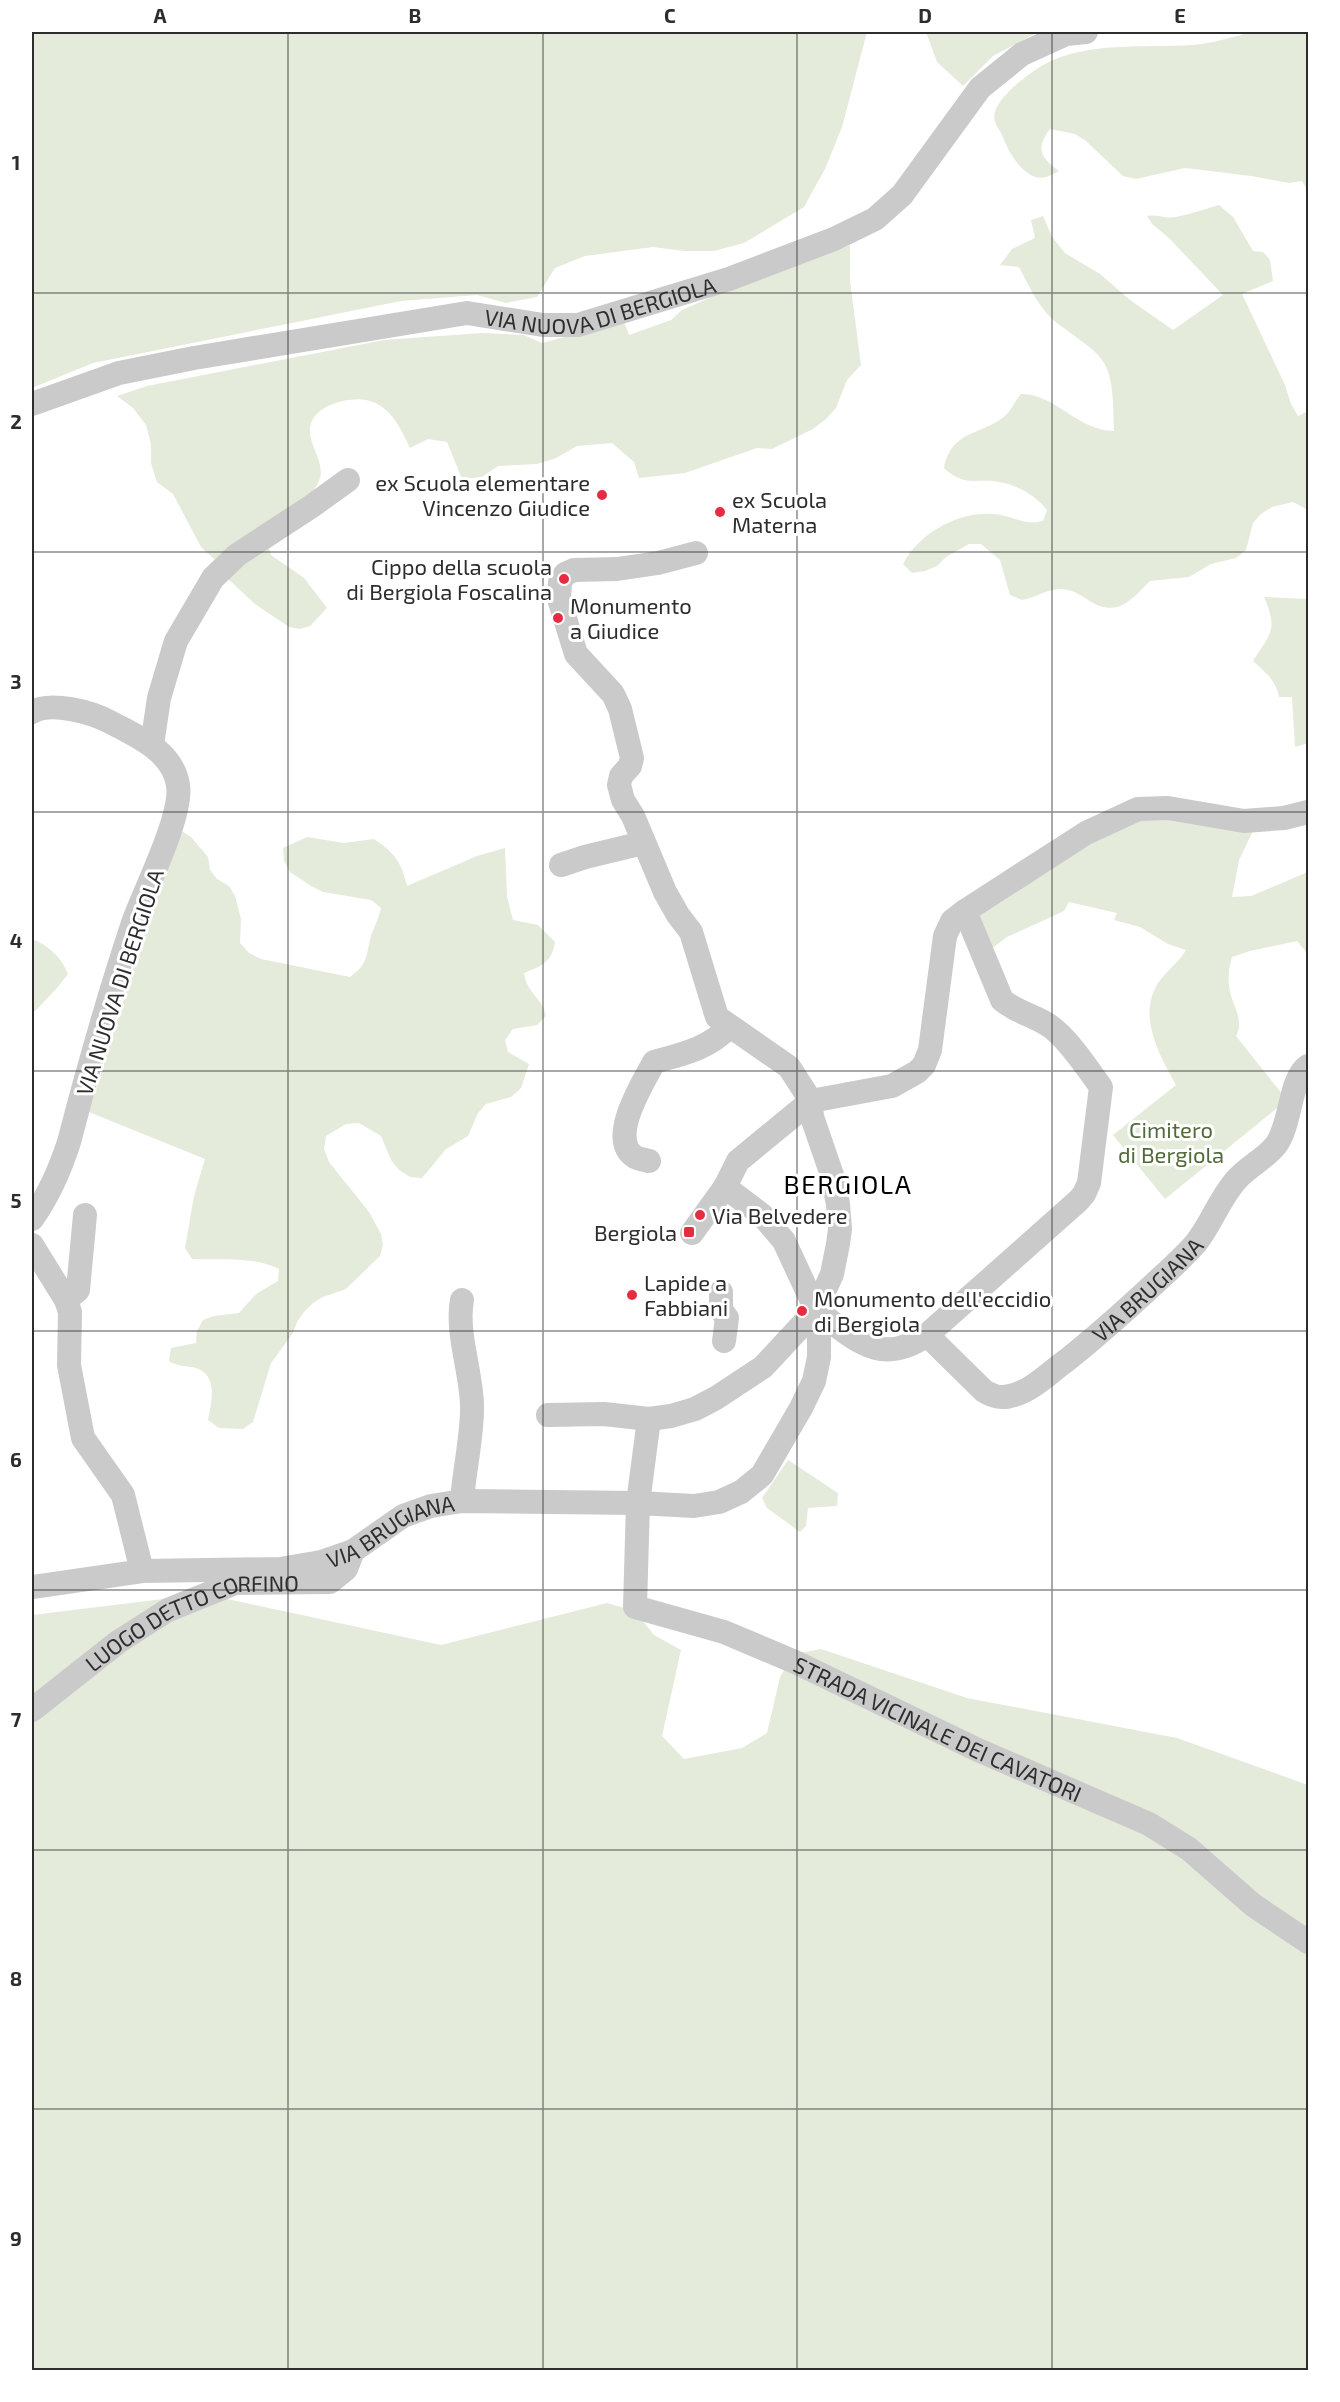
<svg xmlns="http://www.w3.org/2000/svg" width="1340" height="2402" viewBox="0 0 1340 2402" font-family="'Exo 2',sans-serif">
<style>
.green{fill:#e4ebdb}
.lines{fill:none;stroke-linecap:round;stroke-linejoin:round}
.minor{stroke:#cacaca;stroke-width:24}
.grid{fill:none;stroke:#2d2d2d;stroke-width:1.5;stroke-opacity:0.55}
.poi-dot{fill:#e72c41;stroke:#fff;stroke-width:2}
.labels{text-anchor:middle;dominant-baseline:central;stroke-width:6;stroke-linejoin:round;paint-order:stroke}
.street-label{font-size:22px;fill:#2d2d2d;stroke:#fff}
.poi-label{font-size:22px;fill:#2d2d2d;stroke:#fff;text-anchor:start}
.park-label{font-size:22px;fill:#526a3a;stroke:#fff}
.quarter-label{font-size:26px;letter-spacing:1.5px;fill:#000;stroke:#fff}
.neatline{fill:none;stroke:#2d2d2d;stroke-width:2}
.grid-label{font-size:20px;text-anchor:middle;font-weight:bold;fill:#2d2d2d}
</style>
<rect width="100%" height="100%" fill="#fff"/>
<g class="green">
<polygon points="32,32 867,32 842,127 825,169 804,207 744,243 714,251 684,251 653,247 585,256 555,268 537,297 506,303 477,295 401,301 93,363 32,388"/>
<polygon points="926,32 1038,32 993,56 963,86 937,62"/>
<path d="M1247,32H1308V191L1302,181L1289,183L1251,176L1185,168L1136,179L1123,176L1086,141L1075,134L1050,129C1035,149 1041,158 1059,171C1055,173 1050,176 1046,177C1026,183 1008,152 1003,137C999,128 992,123 995,112C1000,95 1028,74 1043,65C1087,41 1143,48 1192,45C1208,44 1225,39 1241,35Z"/>
<path d="M1219,205L1233,217L1253,251L1263,252L1270,260L1273,281L1242,294L1285,385L1291,404L1298,416L1308,411V510L1293,502L1272,507L1261,514L1253,523L1246,550L1236,558L1211,564L1189,577L1150,581C1134,597 1120,616 1095,604C1082,597 1078,591 1062,589C1048,588 1035,598 1022,600L1010,595L1000,560L981,544H969L946,557L937,566L925,571L912,573L903,564C919,533 959,511 993,514C1012,515 1024,526 1043,521L1047,510C1035,494 1013,483 993,481C970,480 963,485 944,468C952,428 984,436 1007,414C1012,408 1016,400 1021,394C1054,393 1078,431 1114,431C1113,412 1114,390 1108,371C1101,349 1067,333 1051,318C1037,304 1028,284 1019,267L1000,265L1012,249L1035,238L1031,220L1043,216L1052,237L1065,253L1100,274L1130,300L1173,330L1223,295L1169,238L1152,224L1147,216C1158,214 1165,219 1176,217C1190,214 1205,209 1219,205Z"/>
<path d="M850,245V281L861,365L847,380L836,408L826,419L813,429L772,449L757,448L685,473L639,478L634,462L612,443L577,446L556,458L537,464L498,466L482,477L462,479L447,442L428,439L410,448C395,415 380,391 339,402C329,405 319,409 313,419C301,439 328,461 319,481C309,503 283,519 265,535L271,555L304,578L327,608L310,626L300,629L289,627L255,604L226,577L215,560L201,547L173,494L157,482L151,463V444L146,425L133,408L117,396L147,386L384,340L482,333L524,335L542,343L624,321L629,335L671,320L682,310L718,294Z"/>
<path d="M1264,597L1308,599V743L1295,747L1292,697H1279C1276,680 1265,672 1253,661C1271,633 1278,630 1264,597Z"/>
<path d="M1166,815L1254,829L1239,860L1232,897L1251,896L1308,872V954L1297,941L1250,951L1232,957C1229,966 1228,976 1229,986C1230,1002 1246,1020 1236,1036L1287,1100L1165,1199L1113,1135L1176,1085C1159,1054 1135,1013 1161,979C1169,969 1179,962 1186,950L1168,944L1140,927L1114,920L1117,913L1069,902L1064,911L1007,937L990,950L974,911L1078,843L1142,820Z"/>
<path d="M182,831L191,837L208,857L210,870L217,879L229,886L235,896L241,919L240,943L249,953L261,959L350,977C368,964 366,956 371,936C374,927 379,918 381,908L371,900L323,892L311,886L290,872L284,861L283,848L307,837L344,843L374,839C394,852 402,863 407,886L477,856L505,848L507,897L513,920L538,925L555,942C552,962 542,966 524,973C527,994 542,997 546,1016L537,1025L513,1029L505,1040L508,1052L529,1064L521,1088L511,1097L486,1104L478,1113L468,1136L446,1149L422,1178L410,1177L399,1170L391,1160L381,1136L359,1123L346,1124L326,1136L324,1149L329,1162L369,1212L381,1234L383,1245L380,1256L346,1289L323,1297L313,1303L304,1312L297,1322L293,1333L271,1363L253,1422L243,1429L219,1428L208,1420C212,1401 219,1372 192,1367C183,1366 178,1366 169,1361L171,1348L196,1343L197,1331L203,1320L214,1316L239,1313L256,1294L278,1281L279,1269C253,1256 221,1260 192,1259L185,1248L194,1196L205,1159L89,1112L162,875Z"/>
<path d="M32,939C48,945 62,958 68,974L57,988L35,1011H32Z"/>
<polygon points="788,1460 838,1493 837,1506 808,1508 806,1526 800,1532 767,1508 762,1498"/>
<polygon points="204,1594 441,1645 607,1603 635,1611 654,1635 681,1650 662,1736 684,1759 742,1748 767,1733 780,1677 794,1654 821,1649 967,1698 1177,1738 1308,1785 1308,2370 32,2370 32,1615"/>
</g>
<g class="lines">
<g class="minor">
<path id="s1" d="M32,404L119,373L194,358L467,313L543,325H578L729,279L834,239L875,219L902,195L980,88L1022,54L1066,34L1086,32"/>
<path d="M32,712C51,701 91,712 110,722C136,736 173,751 178,785C183,816 144,891 133,923C109,995 88,1069 69,1142C60,1170 49,1195 32,1219"/>
<polyline points="152,745 159,698 176,641 213,578 237,555 312,506 348,480"/>
<polyline points="561,865 585,857 643,843"/>
<path d="M649,1161C645,1160 639,1159 635,1157C607,1139 643,1083 654,1062C682,1054 708,1049 729,1027"/>
<polyline points="692,1233 725,1187 738,1161 811,1101 892,1086 917,1072 924,1065 930,1050 945,936 952,921 965,911 1086,833 1138,809 1168,808 1244,821 1284,818 1308,812"/>
<polyline points="32,1245 66,1300 70,1312 69,1365 83,1438 123,1495 142,1571"/>
<polyline points="721,1292 721,1310 727,1318 724,1341"/>
<polyline points="66,1300 78,1290 85,1215"/>
<path d="M816,1310C854,1338 880,1368 927,1335L1078,1201L1084,1194L1089,1183L1101,1087C1087,1068 1073,1046 1056,1031C1040,1016 1018,1014 1002,1000L965,911"/>
<path id="s2" d="M927,1335L984,1391C994,1397 1002,1399 1014,1395C1034,1389 1050,1372 1067,1360C1097,1336 1125,1311 1153,1285C1168,1271 1183,1258 1196,1243C1212,1223 1220,1197 1238,1178C1249,1166 1266,1158 1276,1145C1292,1123 1289,1079 1308,1066"/>
<polyline points="548,1415 604,1414 649,1419 671,1416 695,1409 716,1398 763,1367 816,1310 832,1274 838,1244 840,1229 838,1204 832,1175 812,1117 811,1101 789,1067 717,1017 691,932 678,915 665,892 633,816 623,800 619,785 621,776 630,766 632,758 620,709 613,694 576,654 559,599 560,582 565,574 574,570 617,569 658,563 696,553"/>
<path id="s3" d="M649,1419L638,1503L635,1607L724,1632L795,1662L978,1750L1149,1824L1189,1849L1253,1905L1308,1942"/>
<path d="M462,1501C464,1471 473,1433 472,1405C471,1370 456,1333 462,1300"/>
<path id="s4" d="M32,1587L142,1571L280,1569L321,1562L353,1551L403,1516L431,1506L462,1501L638,1503L694,1506L719,1502L741,1492L762,1475L801,1408L814,1381L819,1357V1336L816,1310L784,1241L762,1215L725,1187"/>
<path id="s5" d="M32,1710L118,1642L168,1610L235,1583L330,1582L346,1569L353,1551"/>
</g>
</g>
<path class="grid" d="M288,32V2370M543,32V2370M797,32V2370M1052,32V2370M32,293H1308M32,552H1308M32,812H1308M32,1071H1308M32,1331H1308M32,1590H1308M32,1850H1308M32,2109H1308"/>
<g class="poi-dot">
<circle cx="602" cy="495" r="6"/>
<circle cx="720" cy="512" r="6"/>
<circle cx="564" cy="579" r="6"/>
<circle cx="558" cy="618" r="6"/>
<circle cx="700" cy="1215" r="6"/>
<rect x="683" y="1226" width="12" height="12" rx="3"/>
<circle cx="632" cy="1295" r="6"/>
<circle cx="802" cy="1311" r="6"/>
</g>
<g class="labels">
<g class="street-label">
<text stroke="none"><textPath href="#s1" startOffset="582">VIA NUOVA DI BERGIOLA</textPath></text>
<text transform="translate(119 982) rotate(-72)">VIA NUOVA DI BERGIOLA</text>
<text stroke="none"><textPath href="#s2" startOffset="282">VIA BRUGIANA</textPath></text>
<text stroke="none"><textPath href="#s4" startOffset="368">VIA BRUGIANA</textPath></text>
<text stroke="none"><textPath href="#s5" startOffset="188">LUOGO DETTO CORFINO</textPath></text>
<text stroke="none"><textPath href="#s3" startOffset="516">STRADA VICINALE DEI CAVATORI</textPath></text>
</g>
<g class="poi-label">
<text x="590" y="482" text-anchor="end">ex Scuola elementare<tspan x="590" dy="25">Vincenzo Giudice</tspan></text>
<text x="732" y="499">ex Scuola<tspan x="732" dy="25">Materna</tspan></text>
<text x="552" y="566" text-anchor="end">Cippo della scuola<tspan x="552" dy="25">di Bergiola Foscalina</tspan></text>
<text x="570" y="605">Monumento<tspan x="570" dy="25">a Giudice</tspan></text>
<text x="712" y="1215">Via Belvedere</text>
<text x="677" y="1232" text-anchor="end">Bergiola</text>
<text x="644" y="1282">Lapide a<tspan x="644" dy="25">Fabbiani</tspan></text>
<text x="814" y="1298">Monumento dell'eccidio<tspan x="814" dy="25">di Bergiola</tspan></text>
</g>
<g class="park-label">
<text x="1171" y="1129">Cimitero<tspan x="1171" dy="25">di Bergiola</tspan></text>
</g>
<g class="quarter-label">
<text x="848" y="1183">BERGIOLA</text>
</g>
</g>
<rect width="1340" height="2402" fill="none" stroke="#ffffff" stroke-width="66"/>
<rect x="33" y="33" width="1274" height="2336" class="neatline"/>
<g class="grid-label">
<text x="160" y="23">A</text>
<text x="415" y="23">B</text>
<text x="670" y="23">C</text>
<text x="925" y="23">D</text>
<text x="1180" y="23">E</text>
<text x="16" y="170">1</text>
<text x="16" y="429">2</text>
<text x="16" y="689">3</text>
<text x="16" y="948">4</text>
<text x="16" y="1208">5</text>
<text x="16" y="1467">6</text>
<text x="16" y="1727">7</text>
<text x="16" y="1986">8</text>
<text x="16" y="2246">9</text>
</g>
</svg>
